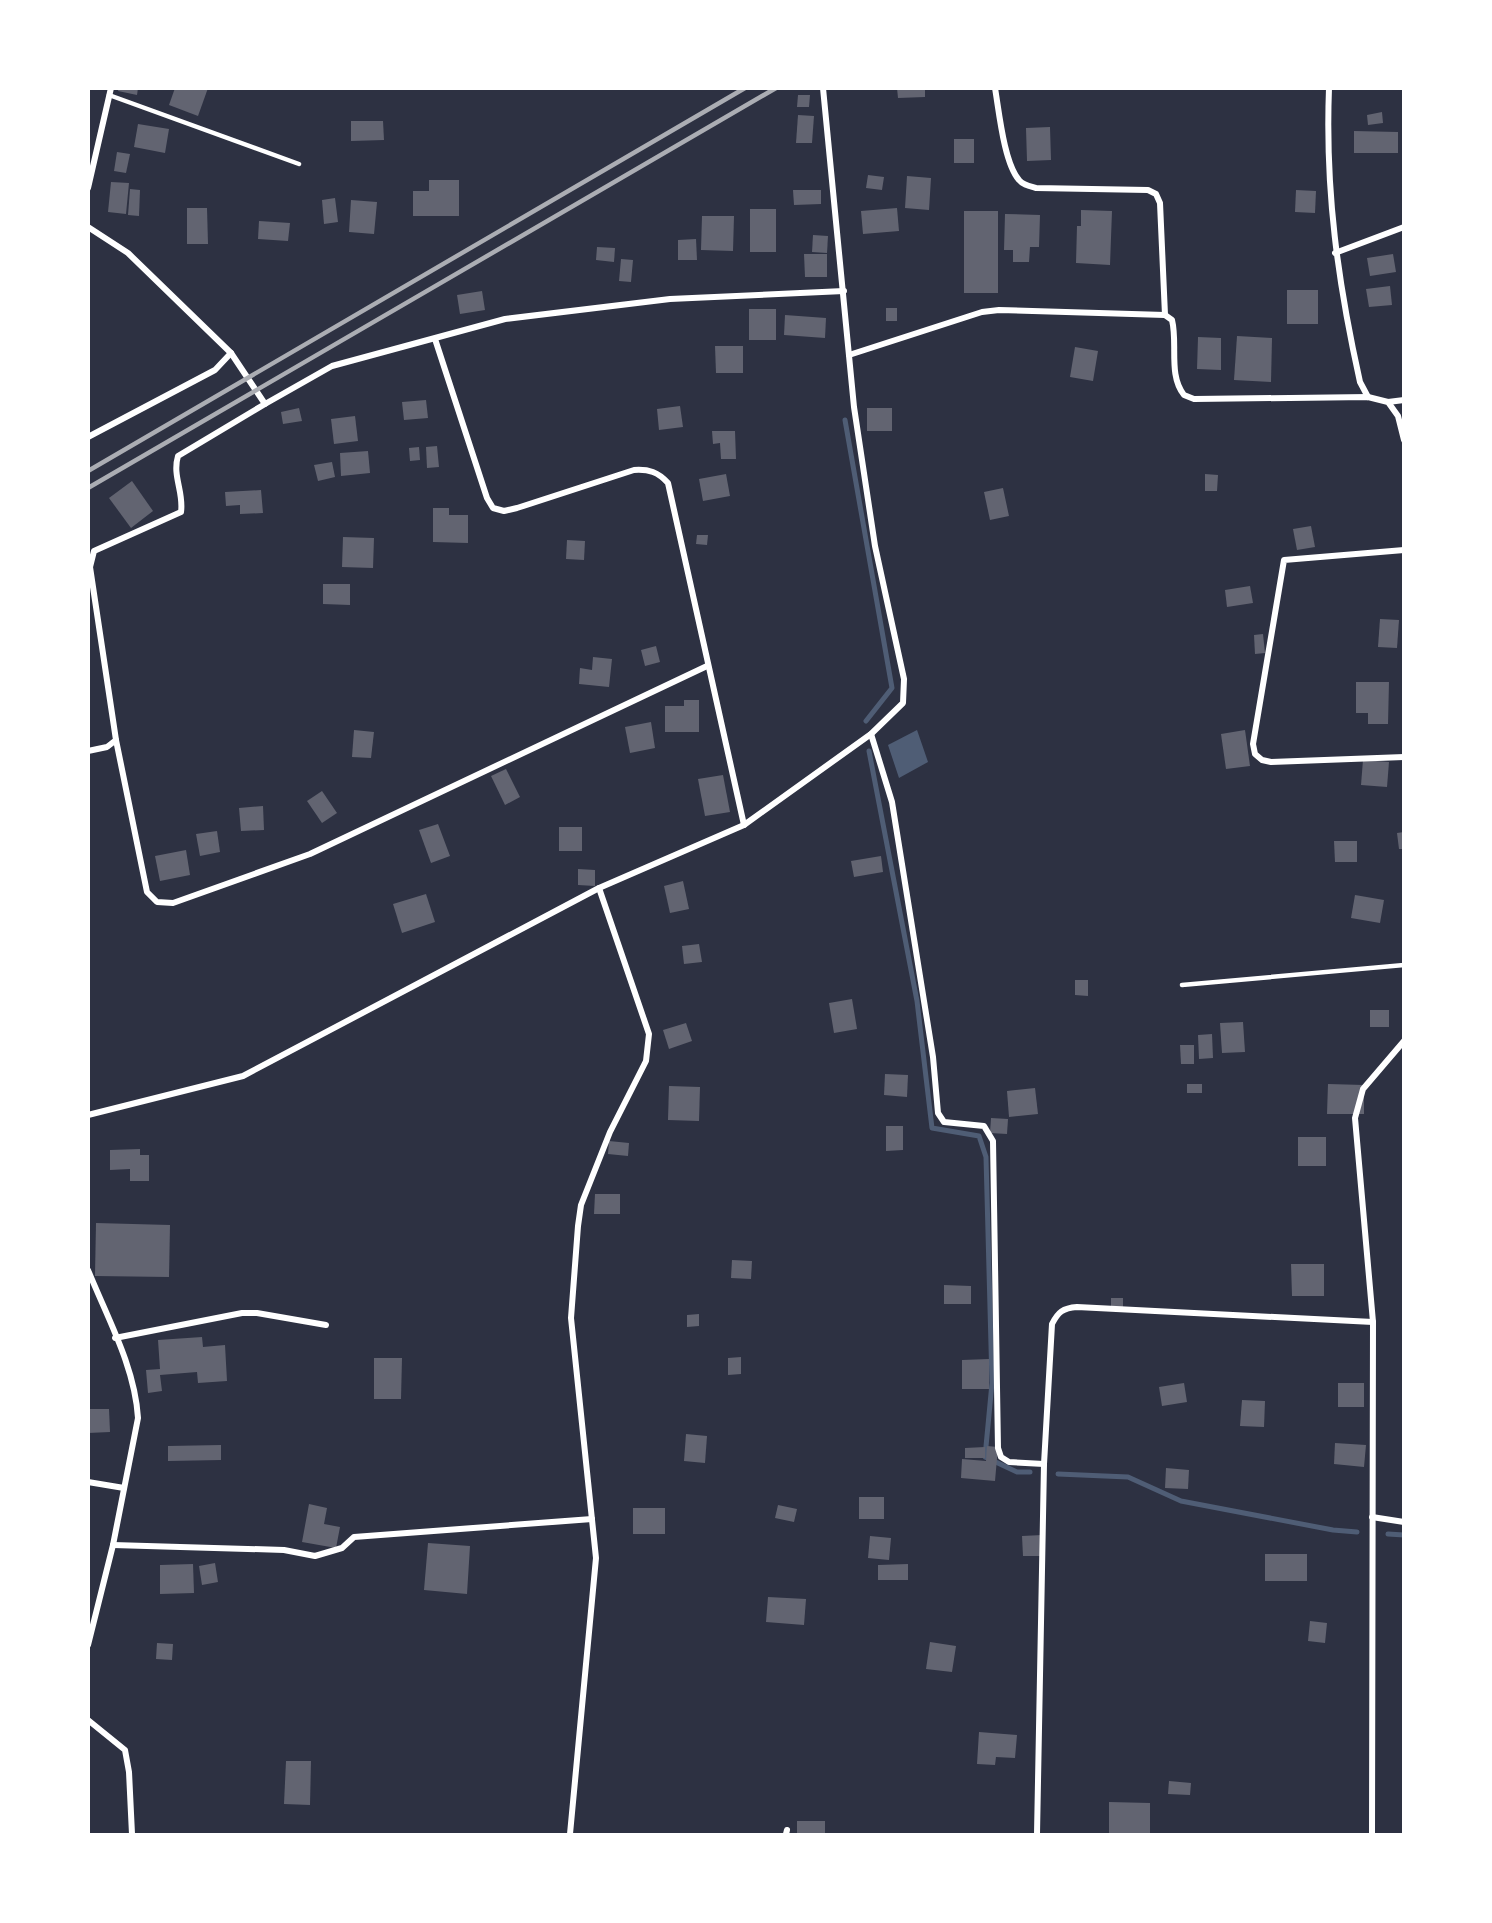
<svg xmlns="http://www.w3.org/2000/svg" width="1492" height="1923" viewBox="0 0 1492 1923" font-family="'Open Sans',sans-serif">
<style>
.water{fill:#4f5d75}
.lines{fill:none;stroke-linecap:round;stroke-linejoin:round}
.stream{stroke:#4f5d75;stroke-width:5}
.building{fill:#626471}
.service{stroke:#fff;stroke-width:4.5}
.minor{stroke:#fff;stroke-width:6}
.rail{stroke:#abadb3;stroke-width:4.5}
</style>
<rect width="100%" height="100%" fill="#2d3142"/>
<polygon class="water" points="917,730 928,762 899,778 888,745"/>
<g class="lines">
<g class="stream">
<polyline points="845,420 892,688 866,721"/>
<polyline points="869,751 917,1001 932,1128 979,1136 986,1157 992,1383 985,1457 1017,1472 1030,1472"/>
<polyline points="1058,1474 1128,1477 1181,1501 1333,1530 1357,1532"/>
<polyline points="1388,1534 1404,1535"/>
</g>
</g>
<g class="building">
<polygon points="119,88 138,88 137,95 118,91"/>
<polygon points="175,88 208,88 198,116 169,105"/>
<polygon points="897,88 925,88 925,97 898,98"/>
<polygon points="798,95 810,95 809,107 797,107"/>
<polygon points="1382,112 1383,123 1368,125 1367,115"/>
<polygon points="798,115 814,116 812,143 796,143"/>
<polygon points="351,121 383,121 384,140 351,141"/>
<polygon points="138,124 169,129 165,153 134,147"/>
<polygon points="1050,127 1051,160 1027,161 1026,128"/>
<polygon points="1354,131 1398,132 1398,153 1354,153"/>
<rect x="954" y="139" width="20" height="24"/>
<polygon points="117,152 130,154 126,173 114,171"/>
<polygon points="868,175 884,177 882,190 866,188"/>
<polygon points="907,176 931,178 929,210 905,208"/>
<polygon points="429,180 459,180 459,216 413,216 413,191 429,191"/>
<polygon points="111,182 129,183 126,214 108,212"/>
<polygon points="130,189 140,190 139,216 128,215"/>
<polygon points="793,190 821,190 821,204 794,205"/>
<polygon points="1296,190 1316,191 1315,213 1295,212"/>
<polygon points="335,198 338,222 324,224 322,200"/>
<polygon points="351,200 377,202 374,234 349,232"/>
<polygon points="187,208 207,208 208,244 187,244"/>
<polygon points="897,208 899,231 863,234 861,211"/>
<rect x="750" y="209" width="26" height="43"/>
<polygon points="1081,210 1112,211 1110,265 1076,263 1077,226 1081,226"/>
<rect x="964" y="211" width="34" height="82"/>
<polygon points="1005,214 1040,215 1039,247 1030,247 1029,262 1013,262 1013,250 1004,250"/>
<polygon points="702,216 734,216 733,251 701,250"/>
<polygon points="259,221 290,223 288,241 258,239"/>
<polygon points="813,235 828,236 827,253 812,252"/>
<polygon points="696,239 697,260 678,260 678,240"/>
<polygon points="597,247 615,248 614,262 596,260"/>
<polygon points="804,254 827,254 827,277 805,277"/>
<polygon points="1393,254 1396,272 1370,276 1367,258"/>
<polygon points="621,259 633,260 631,282 619,281"/>
<polygon points="1390,286 1392,305 1369,307 1366,289"/>
<rect x="1287" y="290" width="31" height="34"/>
<polygon points="482,291 485,310 460,314 457,295"/>
<rect x="886" y="308" width="11" height="13"/>
<rect x="749" y="309" width="27" height="31"/>
<polygon points="785,315 826,318 825,338 784,335"/>
<polygon points="1237,336 1272,338 1271,382 1234,380"/>
<polygon points="1198,337 1221,338 1221,370 1197,369"/>
<polygon points="715,346 743,346 743,373 716,373"/>
<polygon points="1075,347 1098,351 1093,381 1070,377"/>
<polygon points="426,400 428,418 404,420 402,402"/>
<polygon points="680,406 683,427 659,430 657,409"/>
<polygon points="299,408 302,421 283,424 281,412"/>
<rect x="867" y="408" width="25" height="23"/>
<polygon points="355,416 358,441 334,444 331,419"/>
<polygon points="712,431 735,431 736,459 721,459 720,443 713,444"/>
<polygon points="437,446 439,467 427,468 426,447"/>
<polygon points="419,447 420,460 410,461 409,448"/>
<polygon points="368,451 370,473 341,476 340,453"/>
<polygon points="332,462 335,477 318,481 314,465"/>
<polygon points="726,474 730,496 703,501 699,479"/>
<polygon points="1205,474 1218,475 1217,491 1205,491"/>
<polygon points="132,481 153,511 131,528 109,498"/>
<polygon points="1003,488 1009,516 990,520 984,492"/>
<polygon points="261,490 263,513 240,514 240,505 226,506 225,492"/>
<polygon points="433,508 449,508 449,515 468,515 468,543 433,542"/>
<polygon points="1311,526 1315,547 1297,550 1293,529"/>
<polygon points="697,535 708,535 707,545 696,544"/>
<polygon points="343,537 374,538 373,568 342,567"/>
<polygon points="567,540 585,541 584,560 566,559"/>
<polygon points="323,584 350,584 350,605 323,604"/>
<polygon points="1250,586 1253,603 1227,607 1225,590"/>
<polygon points="1380,619 1399,620 1397,648 1378,647"/>
<polygon points="1263,634 1265,653 1255,654 1254,635"/>
<polygon points="656,646 660,662 645,666 641,650"/>
<polygon points="593,657 612,659 609,687 579,684 580,668 592,670"/>
<polygon points="1356,682 1389,682 1388,724 1368,724 1368,713 1356,713"/>
<polygon points="684,700 699,700 699,732 665,732 665,706 684,706"/>
<polygon points="651,722 655,748 630,753 625,727"/>
<polygon points="354,730 374,732 371,758 352,757"/>
<polygon points="1245,730 1250,766 1226,769 1221,734"/>
<polygon points="1363,760 1389,762 1387,787 1361,785"/>
<polygon points="506,769 520,797 505,805 491,776"/>
<polygon points="723,775 730,812 705,816 698,779"/>
<polygon points="322,791 337,813 322,823 307,801"/>
<polygon points="263,806 264,830 241,831 239,808"/>
<polygon points="438,824 450,856 431,863 419,830"/>
<rect x="559" y="827" width="23" height="24"/>
<polygon points="217,831 220,852 200,856 196,834"/>
<polygon points="1404,832 1404,849 1399,849 1397,833"/>
<polygon points="1334,841 1357,841 1357,862 1335,862"/>
<polygon points="186,850 190,875 160,881 155,856"/>
<polygon points="881,856 883,872 854,877 851,861"/>
<polygon points="578,869 595,870 595,886 578,885"/>
<polygon points="683,881 689,909 670,913 664,886"/>
<polygon points="426,894 435,922 402,933 393,904"/>
<polygon points="1355,895 1384,900 1380,923 1351,918"/>
<polygon points="699,944 702,962 684,964 682,946"/>
<polygon points="1075,980 1088,980 1088,996 1075,995"/>
<polygon points="852,999 857,1029 834,1033 829,1003"/>
<rect x="1370" y="1010" width="19" height="17"/>
<polygon points="1243,1022 1245,1052 1222,1053 1220,1023"/>
<polygon points="686,1023 692,1041 669,1049 663,1030"/>
<polygon points="1212,1034 1213,1058 1199,1059 1198,1035"/>
<polygon points="1180,1045 1194,1045 1194,1064 1181,1064"/>
<polygon points="885,1074 908,1075 907,1097 884,1095"/>
<rect x="1187" y="1084" width="15" height="9"/>
<polygon points="1328,1084 1364,1085 1364,1114 1327,1114"/>
<polygon points="669,1086 700,1087 699,1121 668,1120"/>
<polygon points="1035,1088 1038,1114 1009,1117 1007,1091"/>
<polygon points="991,1118 1008,1119 1007,1134 990,1133"/>
<polygon points="886,1126 903,1126 903,1150 886,1151"/>
<rect x="1298" y="1137" width="28" height="29"/>
<polygon points="609,1141 629,1143 628,1156 608,1154"/>
<polygon points="140,1149 140,1155 149,1155 149,1181 130,1181 130,1169 110,1170 110,1150"/>
<polygon points="595,1194 620,1194 620,1214 594,1214"/>
<polygon points="96,1223 170,1225 169,1277 95,1276"/>
<polygon points="732,1260 752,1261 751,1279 731,1278"/>
<polygon points="1291,1264 1324,1264 1324,1296 1292,1296"/>
<polygon points="944,1285 971,1286 971,1304 944,1304"/>
<polygon points="1111,1298 1123,1298 1123,1310 1111,1311"/>
<polygon points="699,1314 699,1326 687,1327 687,1315"/>
<polygon points="202,1337 203,1347 225,1345 227,1381 198,1383 197,1372 160,1375 162,1391 148,1393 146,1370 160,1369 158,1340"/>
<polygon points="741,1357 741,1374 728,1375 728,1358"/>
<polygon points="374,1358 402,1358 401,1399 374,1399"/>
<polygon points="989,1359 989,1389 962,1389 962,1360"/>
<polygon points="1184,1383 1187,1402 1162,1406 1159,1387"/>
<rect x="1338" y="1383" width="26" height="24"/>
<polygon points="1242,1400 1265,1401 1264,1427 1240,1426"/>
<polygon points="88,1409 109,1409 110,1432 88,1433"/>
<polygon points="686,1434 707,1436 705,1463 684,1461"/>
<polygon points="1335,1443 1366,1445 1364,1467 1334,1464"/>
<polygon points="221,1445 221,1460 168,1461 168,1446"/>
<polygon points="987,1446 998,1447 995,1481 961,1478 962,1459 986,1461"/>
<polygon points="985,1447 985,1458 965,1458 965,1448"/>
<polygon points="1166,1468 1189,1470 1188,1489 1165,1488"/>
<rect x="859" y="1497" width="25" height="22"/>
<polygon points="309,1504 327,1508 324,1524 340,1527 336,1548 302,1542"/>
<polygon points="778,1505 797,1509 794,1522 775,1518"/>
<rect x="633" y="1508" width="32" height="26"/>
<polygon points="1042,1535 1043,1556 1023,1556 1022,1536"/>
<polygon points="870,1536 891,1538 889,1560 868,1558"/>
<polygon points="428,1543 470,1546 467,1594 424,1590"/>
<rect x="1265" y="1554" width="42" height="27"/>
<polygon points="215,1563 218,1582 202,1585 199,1566"/>
<polygon points="193,1564 194,1593 160,1594 160,1565"/>
<polygon points="908,1564 908,1580 878,1580 878,1565"/>
<polygon points="768,1597 806,1599 804,1625 766,1622"/>
<polygon points="1310,1621 1327,1623 1325,1643 1308,1641"/>
<polygon points="930,1642 956,1646 952,1672 926,1669"/>
<polygon points="157,1643 173,1644 172,1660 156,1659"/>
<polygon points="979,1732 1017,1735 1015,1758 996,1757 995,1765 977,1764"/>
<polygon points="286,1761 311,1761 310,1805 284,1804"/>
<polygon points="1169,1781 1191,1783 1190,1795 1168,1794"/>
<polygon points="1109,1802 1150,1803 1150,1834 1109,1834"/>
<rect x="797" y="1821" width="28" height="13"/>
</g>
<g class="lines">
<g class="service">
<polyline points="109,95 299,164"/>
<polyline points="1182,985 1404,965"/>
</g>
<g class="minor">
<path d="M995,88C999,111 1004,163 1019,180C1023,185 1029,186 1036,188L1148,190L1156,194L1160,203L1165,315"/>
<path d="M1329,88C1325,191 1338,283 1360,382L1368,397"/>
<polyline points="88,188 111,88"/>
<polyline points="88,227 128,253 231,353 265,404 332,366 505,319 670,299 844,291"/>
<polyline points="1335,253 1404,227"/>
<path d="M435,339L487,498L493,508L504,511L517,508L634,470C649,469 658,472 668,483L744,825"/>
<path d="M849,355L982,312L999,310L1165,315L1172,320C1178,344 1168,375 1184,395L1194,399L1368,397L1388,402L1398,416L1404,440"/>
<polyline points="1388,402 1404,400"/>
<polyline points="88,437 215,370 231,353"/>
<polyline points="1404,550 1284,560 1253,744 1255,754 1262,760 1271,762 1404,757"/>
<polyline points="871,734 892,802 933,1057 938,1113 944,1122 984,1126 993,1141 998,1448 1001,1457 1009,1462 1044,1464"/>
<polyline points="116,740 147,892 157,902 173,903 310,854 707,666"/>
<path d="M88,751L107,747L116,740L90,567L94,551L181,512C184,492 172,476 178,456L265,404"/>
<polyline points="88,1115 243,1076 599,888 744,825 871,734 903,703 904,679 875,546 854,407 823,88"/>
<path d="M88,1270C107,1317 135,1367 138,1418L113,1545L88,1645"/>
<polyline points="115,1338 242,1313 257,1313 326,1325"/>
<polyline points="88,1482 124,1488"/>
<polyline points="1372,1517 1404,1522"/>
<polyline points="113,1545 284,1550 315,1556 342,1548 354,1537 592,1519"/>
<polyline points="88,1720 125,1750 129,1772 132,1834"/>
<polyline points="570,1834 596,1558 571,1318 578,1226 581,1205 610,1132 646,1061 649,1034 599,888"/>
<polyline points="786,1834 787,1830"/>
<path d="M1037,1834L1044,1464L1052,1324C1058,1312 1063,1308 1077,1307L1373,1322"/>
<polyline points="1372,1834 1373,1322 1355,1118 1363,1089 1404,1041"/>
</g>
<g class="rail">
<polyline points="88,471 745,88"/>
<polyline points="88,488 776,88"/>
</g>
</g>
<rect width="1492" height="1923" fill="none" stroke="#ffffff" stroke-width="180"/>
</svg>
